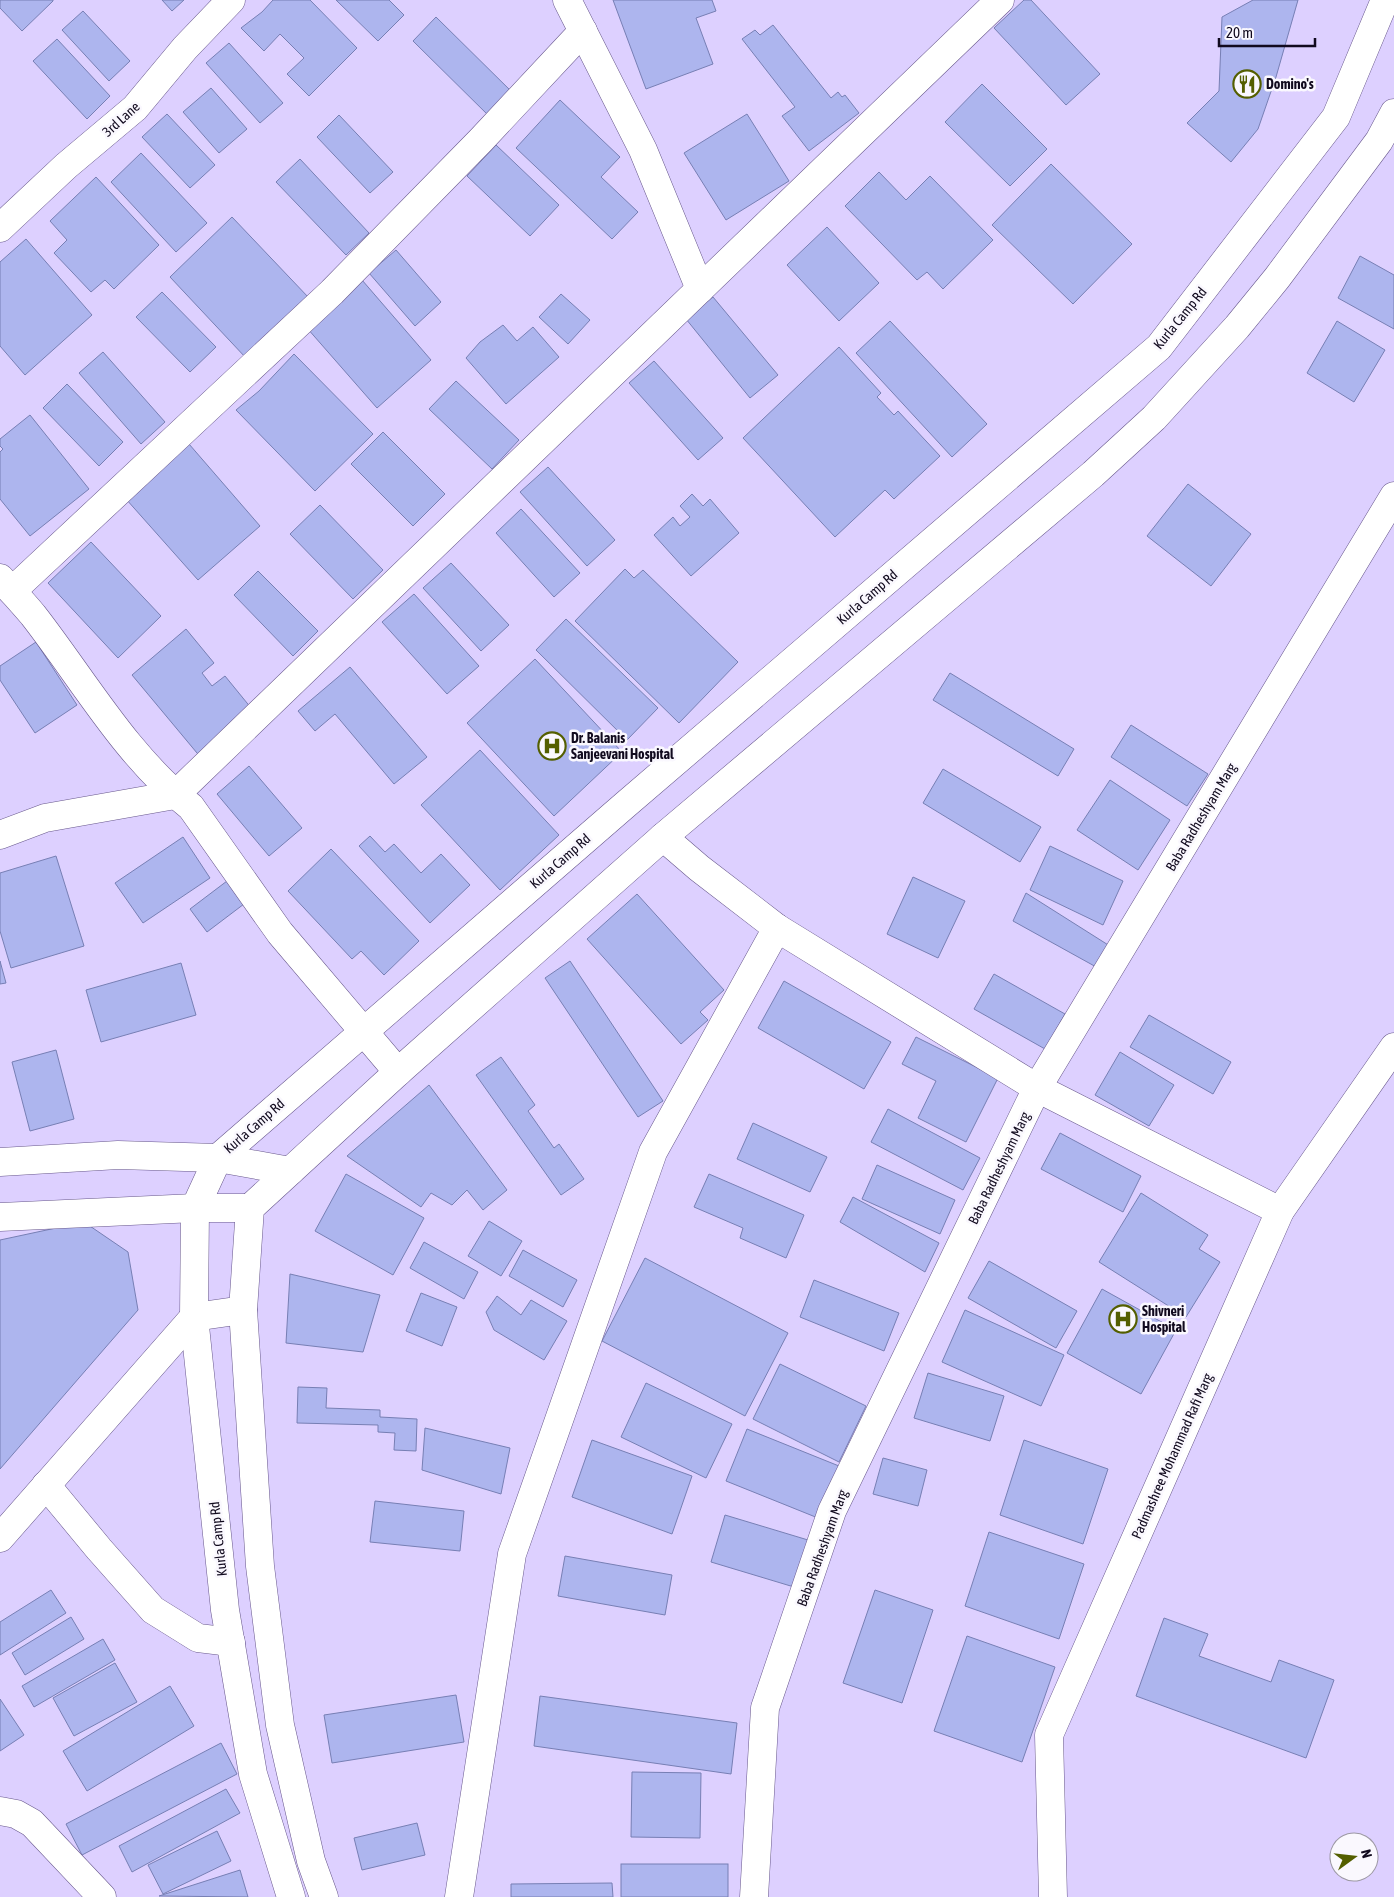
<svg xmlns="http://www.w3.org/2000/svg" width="1394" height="1897" viewBox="0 0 1394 1897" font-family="'Asap Condensed',sans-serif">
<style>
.building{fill:#adb5ee;stroke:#777fb4}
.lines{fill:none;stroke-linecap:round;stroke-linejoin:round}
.minor-casing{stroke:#68588c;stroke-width:29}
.tertiary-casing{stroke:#68588c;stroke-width:29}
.secondary-casing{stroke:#68588c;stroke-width:29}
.minor{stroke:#fff;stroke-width:28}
.tertiary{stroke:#fff;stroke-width:28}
.secondary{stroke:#fff;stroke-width:28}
.labels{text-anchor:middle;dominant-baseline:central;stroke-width:5;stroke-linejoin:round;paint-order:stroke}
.poi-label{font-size:14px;font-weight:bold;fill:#110a1e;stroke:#faf8fe;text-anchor:start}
.street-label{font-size:14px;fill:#110a1e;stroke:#faf8fe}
</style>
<rect width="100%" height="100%" fill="#ddd0ff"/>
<g class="building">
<polygon points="0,0 53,0 53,1 22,31 0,8"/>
<polygon points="162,0 184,0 172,11"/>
<polygon points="273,0 310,0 357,48 309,96 287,74 304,58 280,34 264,51 241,28 262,12"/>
<polygon points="336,0 389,0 404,15 378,41"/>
<polygon points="613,0 712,0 716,11 696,18 713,64 646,89"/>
<polygon points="1024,0 1031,0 1100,74 1066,105 994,28"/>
<polygon points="1253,0 1298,0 1276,77 1258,129 1231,162 1187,123 1219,91 1222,17"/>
<polygon points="83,11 130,61 109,81 62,30"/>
<polygon points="436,17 515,95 492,119 413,41"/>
<polygon points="773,25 831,98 838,92 842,97 845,95 859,113 809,151 782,116 795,107 742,39 755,30 760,35"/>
<polygon points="57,39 110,96 87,119 33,61"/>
<polygon points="229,43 283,103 260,123 206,63"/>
<polygon points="982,84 1047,149 1010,186 945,122"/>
<polygon points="211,88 247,129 219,153 183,112"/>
<polygon points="560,100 620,157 601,177 638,212 612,239 516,148"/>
<polygon points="167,114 215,165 190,188 142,137"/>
<polygon points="747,114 789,181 726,220 684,153"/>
<polygon points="339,115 393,172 370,193 317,137"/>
<polygon points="496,145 559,205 530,236 467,176"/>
<polygon points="141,153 207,223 176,252 111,182"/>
<polygon points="300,159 369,233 346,255 276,182"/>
<polygon points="1051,164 1132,244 1073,304 992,225"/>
<polygon points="879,172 906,200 930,176 993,240 943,289 927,272 917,280 845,206"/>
<polygon points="96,177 159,245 114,289 105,280 91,292 54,253 67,240 50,221"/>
<polygon points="232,217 309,298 246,358 170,277"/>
<polygon points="827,227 879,283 839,321 787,265"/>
<polygon points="26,239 92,315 25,375 0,346 0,262"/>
<polygon points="396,250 441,302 415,326 369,273"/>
<polygon points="1360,256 1394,275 1394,329 1338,298"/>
<polygon points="362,280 431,360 377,408 307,328"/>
<polygon points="162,292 216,347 190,372 136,317"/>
<polygon points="561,294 590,320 568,344 539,317"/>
<polygon points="713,297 778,375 750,398 686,319"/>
<polygon points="890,321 987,424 952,457 856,353"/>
<polygon points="1337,321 1385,350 1354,402 1307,373"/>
<polygon points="503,325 517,341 533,327 559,357 506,404 466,358 480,342"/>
<polygon points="839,347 881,393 877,397 894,415 898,411 940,456 894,499 885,490 835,537 743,438"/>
<polygon points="103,352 165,422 141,444 79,373"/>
<polygon points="294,354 373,434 315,491 236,410 259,391"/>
<polygon points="654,361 723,438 698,460 629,383"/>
<polygon points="456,381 519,440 492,469 429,409"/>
<polygon points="67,384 123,442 99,466 43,408"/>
<polygon points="30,415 89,489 30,536 0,499 0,452 3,449 0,446 0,439"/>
<polygon points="383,432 445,494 413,526 351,464"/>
<polygon points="189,444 260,526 198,580 126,499"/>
<polygon points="548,467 615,540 587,566 520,492"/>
<polygon points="1188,484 1251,534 1211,586 1147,536"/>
<polygon points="692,494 703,506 710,499 739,533 691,576 654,535 673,517 680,526 690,517 680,506"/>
<polygon points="320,505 383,570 353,599 290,534"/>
<polygon points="521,509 580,573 554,597 496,533"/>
<polygon points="91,542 161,616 118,658 48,583"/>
<polygon points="451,563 509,625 481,651 423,588"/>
<polygon points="625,569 634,578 643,570 738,662 679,723 575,621"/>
<polygon points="258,571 318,631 293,656 234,595"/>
<polygon points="414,594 479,666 447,694 382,622"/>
<polygon points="566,619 658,708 627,740 536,650"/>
<polygon points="186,629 214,663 202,673 212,686 225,676 256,714 202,759 132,675"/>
<polygon points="36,642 77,705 35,733 0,680 0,666"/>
<polygon points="535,659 622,752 554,816 467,723"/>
<polygon points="350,667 427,757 394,784 335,714 315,731 298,711"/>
<polygon points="950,673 1074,749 1058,776 933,700"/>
<polygon points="1131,725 1208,774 1187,806 1111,757"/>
<polygon points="480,750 559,835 500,890 421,805"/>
<polygon points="249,766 302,828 269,856 217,794"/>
<polygon points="943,769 1041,827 1020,862 923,803"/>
<polygon points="1110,780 1170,820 1138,870 1077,830"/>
<polygon points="370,836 385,852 394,844 421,873 441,854 470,885 430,923 359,846"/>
<polygon points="183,837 210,878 143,923 115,883"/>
<polygon points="1050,846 1123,881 1103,925 1030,890"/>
<polygon points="331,849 419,941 384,975 361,951 352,959 288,891"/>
<polygon points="56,856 84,946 11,968 0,931 0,873"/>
<polygon points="913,877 965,901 938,958 887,934"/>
<polygon points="227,881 244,904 207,932 190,909"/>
<polygon points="1026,893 1113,948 1098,968 1013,921"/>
<polygon points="637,894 724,990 700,1012 708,1020 681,1044 587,939"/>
<polygon points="0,961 6,983 0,984"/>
<polygon points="570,961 663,1101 638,1117 545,978"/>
<polygon points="181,963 196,1015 101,1042 86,990"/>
<polygon points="994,974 1065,1014 1045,1049 974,1009"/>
<polygon points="784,981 891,1042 864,1089 758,1028"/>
<polygon points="1149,1015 1231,1062 1213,1094 1130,1047"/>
<polygon points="916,1037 998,1078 966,1142 918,1118 936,1081 902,1064"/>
<polygon points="56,1050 74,1119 30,1131 12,1062"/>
<polygon points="1120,1052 1174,1085 1149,1126 1095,1095"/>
<polygon points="501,1057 535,1105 528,1111 554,1148 559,1144 584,1179 561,1195 476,1075"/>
<polygon points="429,1085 507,1190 483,1210 467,1190 452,1205 431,1193 421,1207 347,1156"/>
<polygon points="888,1109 980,1158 963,1190 871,1142"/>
<polygon points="753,1123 827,1157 810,1192 737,1159"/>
<polygon points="1060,1133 1141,1176 1123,1212 1041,1169"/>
<polygon points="877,1165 955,1200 940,1234 862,1199"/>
<polygon points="346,1174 424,1218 393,1275 315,1231"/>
<polygon points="709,1174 804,1215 786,1258 740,1238 743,1228 694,1207"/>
<polygon points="1141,1193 1208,1235 1199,1249 1220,1262 1186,1317 1099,1262"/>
<polygon points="853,1197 939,1243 925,1272 840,1222"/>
<polygon points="489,1221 522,1241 501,1276 468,1256"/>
<polygon points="84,1222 128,1252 138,1310 0,1469 0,1240"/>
<polygon points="424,1242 478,1272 464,1299 410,1268"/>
<polygon points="523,1250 577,1280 563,1307 509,1276"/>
<polygon points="645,1258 788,1333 745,1416 602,1341"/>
<polygon points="989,1261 1077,1311 1056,1348 968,1298"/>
<polygon points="290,1274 380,1295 363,1352 286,1343"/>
<polygon points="814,1280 899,1313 884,1351 800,1317"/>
<polygon points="1102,1289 1176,1330 1141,1394 1067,1353"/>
<polygon points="421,1293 457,1307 442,1346 406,1331"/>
<polygon points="497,1296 521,1315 531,1300 567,1321 544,1360 494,1330 486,1312"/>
<polygon points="965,1310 1064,1355 1041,1406 942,1362"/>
<polygon points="780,1364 866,1406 839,1462 753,1419"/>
<polygon points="928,1373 1004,1396 990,1441 914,1418"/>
<polygon points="646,1383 732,1424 706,1478 621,1437"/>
<polygon points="298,1387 327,1388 326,1408 380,1410 380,1417 417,1419 416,1451 394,1450 395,1433 378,1432 378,1425 297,1423"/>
<polygon points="425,1428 510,1448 501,1494 422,1470"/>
<polygon points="747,1429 839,1466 818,1518 726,1481"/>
<polygon points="592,1440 692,1476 672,1534 572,1497"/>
<polygon points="1024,1440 1108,1469 1083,1544 1000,1515"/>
<polygon points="883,1458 927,1470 918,1506 873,1494"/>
<polygon points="375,1501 464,1511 460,1551 370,1542"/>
<polygon points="725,1515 808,1540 794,1587 711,1562"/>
<polygon points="989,1532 1084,1564 1059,1639 965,1606"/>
<polygon points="565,1556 672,1575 665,1615 558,1596"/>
<polygon points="51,1590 66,1613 0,1655 0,1622"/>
<polygon points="875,1590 933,1610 902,1703 843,1683"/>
<polygon points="71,1617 84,1639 25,1675 12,1653"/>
<polygon points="1164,1618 1208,1634 1199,1656 1271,1682 1279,1660 1334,1680 1306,1758 1136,1696"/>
<polygon points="967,1636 1055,1667 1022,1762 934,1731"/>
<polygon points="103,1639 115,1660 34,1707 22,1686"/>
<polygon points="115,1663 137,1702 74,1736 53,1698"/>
<polygon points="170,1686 194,1726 87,1791 63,1751"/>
<polygon points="456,1695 464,1742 332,1763 324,1715"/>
<polygon points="540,1696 737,1723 731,1774 534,1746"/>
<polygon points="0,1699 24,1735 0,1751"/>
<polygon points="221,1743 237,1774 82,1855 66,1824"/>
<polygon points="632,1772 701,1773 700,1838 631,1837"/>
<polygon points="226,1789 240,1813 132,1872 119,1846"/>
<polygon points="417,1823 425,1855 362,1870 354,1838"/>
<polygon points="217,1831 231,1861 163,1894 148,1865"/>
<rect x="621" y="1864" width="107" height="33"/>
<polygon points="240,1870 248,1897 159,1896"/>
<polygon points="612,1883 613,1897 511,1897 511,1884"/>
</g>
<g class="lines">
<g class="minor-casing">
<g id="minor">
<polyline points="567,0 643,150 700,289"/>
<polyline points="0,228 66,166 135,108 185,48 231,0"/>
<path d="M0,578C11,590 22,602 33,615C83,679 126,756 191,807L280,933L398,1072"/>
<polyline points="12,591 332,292 481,140 583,31"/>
<polyline points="0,835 45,818 175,795 1000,0"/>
<polyline points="663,837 699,868 777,928 1037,1088 1280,1211"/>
<polyline points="46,1485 99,1549 153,1610 198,1638 231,1642"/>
<polyline points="0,1538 194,1317 243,1310"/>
<polyline points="0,1811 16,1814 32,1823 102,1897"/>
<polyline points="459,1897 512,1554 653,1152 777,928"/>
<polyline points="754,1897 765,1708 832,1511 1037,1088 1394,496"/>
<polyline points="1053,1897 1049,1735 1280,1211 1394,1047"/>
</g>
</g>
<g class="tertiary-casing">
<g id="tertiary">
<polyline points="0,1162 118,1155 218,1158 290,1171"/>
<polyline points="0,1217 195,1208 250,1208"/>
</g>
</g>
<g class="secondary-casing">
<g id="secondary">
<polyline points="291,1897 253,1774 225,1610 194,1317 195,1208 218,1158 625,805 1159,347 1336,117 1385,0"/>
<polyline points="324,1897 311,1861 280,1725 260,1566 243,1310 250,1208 398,1072 663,837 1093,474 1154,418 1237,327 1277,278 1379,141 1394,113"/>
</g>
</g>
<use href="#minor" class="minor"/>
<use href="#tertiary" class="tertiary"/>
<use href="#secondary" class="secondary"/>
</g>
<defs>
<g id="restaurant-ring" transform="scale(1.4375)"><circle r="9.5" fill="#faf8fe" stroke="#545f00" stroke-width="1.5"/><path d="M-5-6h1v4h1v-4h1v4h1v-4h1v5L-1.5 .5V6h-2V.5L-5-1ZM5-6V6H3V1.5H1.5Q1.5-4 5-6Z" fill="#545f00"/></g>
<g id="hospital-ring" transform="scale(1.4375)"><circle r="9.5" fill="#faf8fe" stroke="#545f00" stroke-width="1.5"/><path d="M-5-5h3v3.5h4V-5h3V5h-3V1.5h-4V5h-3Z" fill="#545f00"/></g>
</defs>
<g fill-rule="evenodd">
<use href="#restaurant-ring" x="1247" y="84"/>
<use href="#hospital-ring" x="552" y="746"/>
<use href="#hospital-ring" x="1123" y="1319"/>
</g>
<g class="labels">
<g class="poi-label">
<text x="1266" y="84">Domino's</text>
<text x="571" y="738">Dr. Balanis<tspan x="571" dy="16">Sanjeevani Hospital</tspan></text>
<text x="1142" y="1311">Shivneri<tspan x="1142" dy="16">Hospital</tspan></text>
</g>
<g class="street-label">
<text transform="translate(121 119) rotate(-42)">3rd Lane</text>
<text transform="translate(1180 318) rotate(-51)">Kurla Camp Rd</text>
<text transform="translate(867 597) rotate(-41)">Kurla Camp Rd</text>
<text transform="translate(1201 817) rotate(-59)">Baba Radheshyam Marg</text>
<text transform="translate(560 861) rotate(-41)">Kurla Camp Rd</text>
<text transform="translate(254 1126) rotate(-41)">Kurla Camp Rd</text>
<text transform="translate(999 1168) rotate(-64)">Baba Radheshyam Marg</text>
<text transform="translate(1172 1456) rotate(-66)">Padmashree Mohammad Rafi Marg</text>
<text transform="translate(218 1539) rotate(-96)">Kurla Camp Rd</text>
<text transform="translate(822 1548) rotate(-70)">Baba Radheshyam Marg</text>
</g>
</g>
<g transform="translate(1354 1857) rotate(75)"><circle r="24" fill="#faf8fe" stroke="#9d99a4"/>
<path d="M0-4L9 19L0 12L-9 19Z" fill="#545f00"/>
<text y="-8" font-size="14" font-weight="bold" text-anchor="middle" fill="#110a1e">N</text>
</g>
<path d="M1219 38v8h96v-8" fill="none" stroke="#110a1e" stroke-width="2.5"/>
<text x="1226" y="38" font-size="15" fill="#110a1e" stroke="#faf8fe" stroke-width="4" paint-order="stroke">20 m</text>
</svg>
